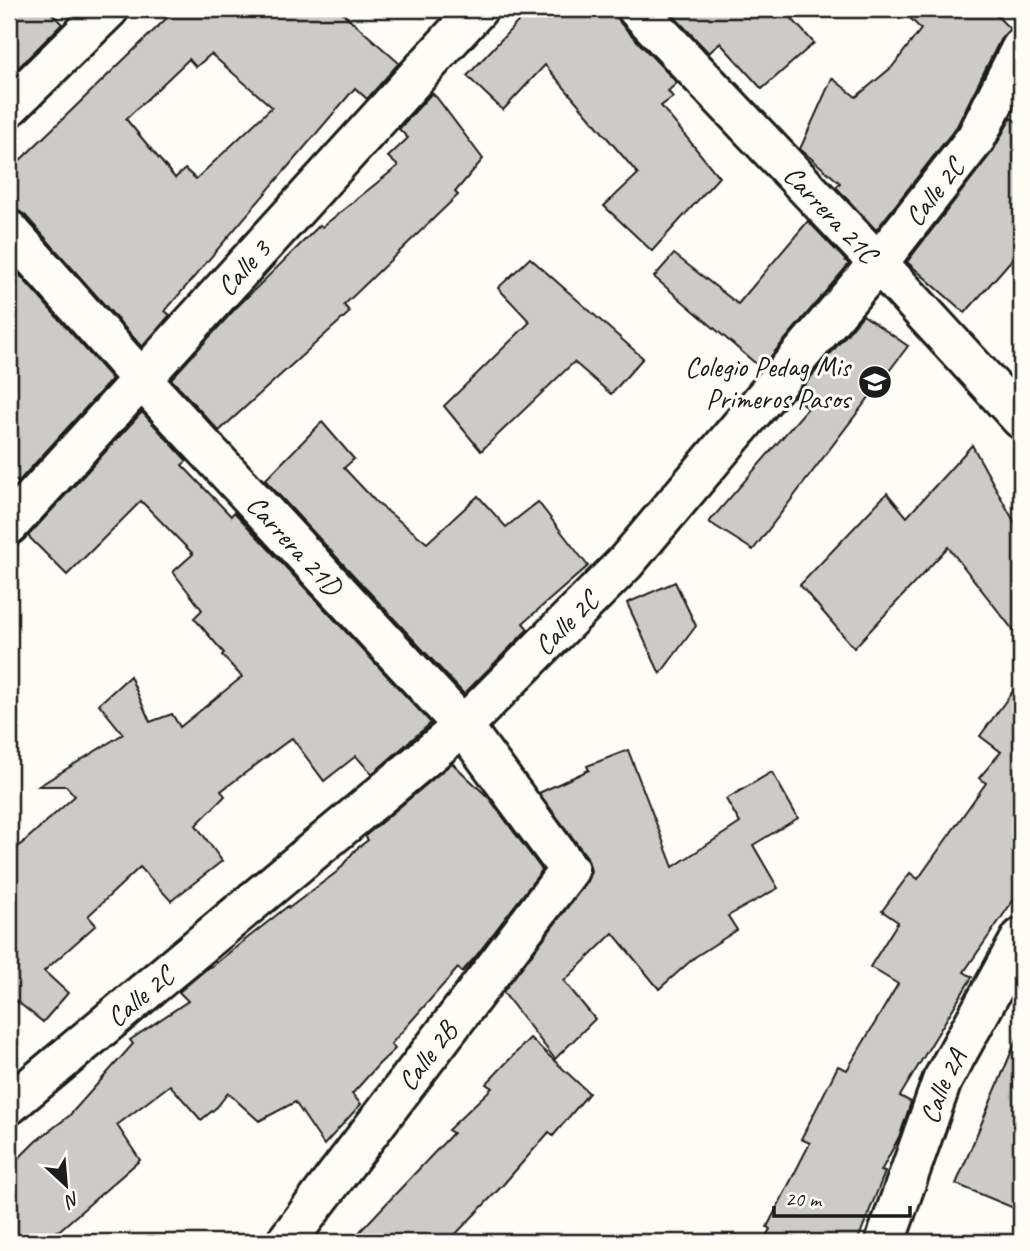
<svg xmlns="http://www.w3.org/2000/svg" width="1030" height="1251" viewBox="0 0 1030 1251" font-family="Caveat,sans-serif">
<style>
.building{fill:#cccbc8;stroke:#1c1c1c;stroke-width:2;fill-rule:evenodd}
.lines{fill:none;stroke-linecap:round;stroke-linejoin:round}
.minor-casing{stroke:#1c1c1c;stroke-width:44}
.minor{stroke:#fdfcf7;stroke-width:38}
.labels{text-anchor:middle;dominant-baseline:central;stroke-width:6;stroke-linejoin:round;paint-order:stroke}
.street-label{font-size:28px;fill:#1c1c1c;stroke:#fdfcf7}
.poi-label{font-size:28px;fill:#1c1c1c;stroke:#fdfcf7;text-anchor:end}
</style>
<rect width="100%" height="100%" fill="#fdfcf7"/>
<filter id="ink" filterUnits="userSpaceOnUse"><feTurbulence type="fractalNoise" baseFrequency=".0143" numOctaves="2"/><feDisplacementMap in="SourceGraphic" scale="14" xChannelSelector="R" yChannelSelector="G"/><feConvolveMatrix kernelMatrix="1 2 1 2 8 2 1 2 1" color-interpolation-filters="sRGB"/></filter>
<g filter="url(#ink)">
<g class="building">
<polygon points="9,9 47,9 62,24 9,77"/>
<path d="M176,9H338L399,63L367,99L355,88L165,311L170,315L142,347L25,215L17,210L9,209V171ZM211,54L272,107L196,179L185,169L175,178L126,119L189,59L196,67Z"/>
<polygon points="530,9 616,9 616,15 621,24 677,83 668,91 673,97 661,106 719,177 652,251 604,206 638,174 545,65 503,110 467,76"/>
<polygon points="667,9 783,9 814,43 762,89 720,43 709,53"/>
<polygon points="901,9 990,9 1010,29 1001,38 957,126 876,230 836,187 840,183 800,149 832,78 856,97 892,67 921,29"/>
<polygon points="432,93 437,98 483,159 455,192 458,195 344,305 350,312 219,431 171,379 235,309 320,225 322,227 398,166 388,157 408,138 399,129"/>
<polygon points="1011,118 1021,125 1021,249 965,313 907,262 993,151"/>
<polygon points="808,221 849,264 761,368 654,277 674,254 738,304"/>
<polygon points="530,258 643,358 611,394 574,362 481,451 444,406 530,322 498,288"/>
<polygon points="9,263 112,379 18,482 9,474"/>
<polygon points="863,315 908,346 753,550 709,522 808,408 794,397"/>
<polygon points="142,412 187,461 182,465 231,516 234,512 431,723 372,774 356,756 324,781 292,738 221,791 225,796 196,825 222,861 171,901 140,867 88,916 96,925 44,971 68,993 43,1022 14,999 9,1003 9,855 75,796 66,786 39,786 123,734 99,704 130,676 150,722 172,714 180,727 242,677 222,655 224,653 194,618 202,610 173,572 193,554 141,501 67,575 28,536"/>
<polygon points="322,422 354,459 344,468 376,502 427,543 478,496 506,527 538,502 588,566 523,623 528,629 464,694 265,480"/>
<polygon points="972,445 1021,534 1021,640 948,547 854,648 800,585 887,493 907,517"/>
<polygon points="675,582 696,626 660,674 627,603"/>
<polygon points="1021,680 1021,889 964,972 972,977 900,1096 911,1102 900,1135 881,1171 885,1172 857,1242 763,1242 770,1229 767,1227 810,1143 801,1139 838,1066 847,1070 898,984 870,967 898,922 882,911 910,873 918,879 986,783 979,778 1001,752 980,736"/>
<polygon points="628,750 673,867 740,823 726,799 772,772 798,818 753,845 778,888 728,916 737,930 695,957 659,989 613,933 564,981 595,1019 555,1059 503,992 586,883 591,871 587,857 539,793 589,770 587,766"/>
<polygon points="452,763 489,798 542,870 476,956 462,972 458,968 391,1044 395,1049 379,1064 352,1094 361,1104 324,1145 295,1102 259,1121 228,1093 217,1107 201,1120 170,1085 117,1125 140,1160 61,1229 38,1242 9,1242 9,1168 36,1141 69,1116 133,1044 130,1040 188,1001 179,992 210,966 211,967 288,906 289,908 338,871 355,850 368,840 365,836"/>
<polygon points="1021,1029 1021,1211 956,1184"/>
<polygon points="530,1038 589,1093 553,1136 549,1132 502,1186 448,1242 350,1242 453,1133 448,1130 492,1088 486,1084"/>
</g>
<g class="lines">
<g class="minor-casing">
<g id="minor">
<path id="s1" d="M637,9L878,263L1021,419"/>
<polyline points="9,107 109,9"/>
<path id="s2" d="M9,230L141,379L463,726L569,870L286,1242"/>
<path id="s3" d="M9,525L478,9"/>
<path id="s4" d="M9,1105L463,726L625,563L878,263L976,138L1021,48"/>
<path id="s5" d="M885,1242L942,1081L1021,938"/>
</g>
</g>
<use href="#minor" class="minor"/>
</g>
</g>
<defs>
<g id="school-disc" transform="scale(1.75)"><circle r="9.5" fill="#1c1c1c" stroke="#fdfcf7"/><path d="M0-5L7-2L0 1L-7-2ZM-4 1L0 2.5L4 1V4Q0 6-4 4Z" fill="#fff"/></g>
</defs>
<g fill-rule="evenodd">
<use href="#school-disc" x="875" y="382"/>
</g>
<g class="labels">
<g class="street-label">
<text stroke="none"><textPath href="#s4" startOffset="1304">Calle 2C</textPath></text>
<text stroke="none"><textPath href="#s1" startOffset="282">Carrera 21C</textPath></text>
<text stroke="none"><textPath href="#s3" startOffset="348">Calle 3</textPath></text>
<text stroke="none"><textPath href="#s2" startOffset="425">Carrera 21D</textPath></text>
<text stroke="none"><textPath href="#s4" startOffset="737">Calle 2C</textPath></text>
<text stroke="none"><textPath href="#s4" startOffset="170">Calle 2C</textPath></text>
<text transform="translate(427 1056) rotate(-53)">Calle 2B</text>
<text stroke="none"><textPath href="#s5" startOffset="166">Calle 2A</textPath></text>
</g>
<g class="poi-label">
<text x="850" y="366">Colegio Pedag Mis<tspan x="850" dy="32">Primeros Pasos</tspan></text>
</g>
</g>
<rect width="1030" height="1251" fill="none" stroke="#fdfcf7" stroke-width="35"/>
<rect x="18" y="18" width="995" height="1216" fill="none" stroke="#1c1c1c" stroke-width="2.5" filter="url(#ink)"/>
<g transform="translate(66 1185) rotate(154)" stroke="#fdfcf7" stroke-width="5" paint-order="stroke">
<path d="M0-5L12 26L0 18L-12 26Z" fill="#1c1c1c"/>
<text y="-10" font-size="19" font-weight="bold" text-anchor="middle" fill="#1c1c1c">N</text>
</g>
<path d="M774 1206v10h136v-10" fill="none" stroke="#1c1c1c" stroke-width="3.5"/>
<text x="785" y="1206" font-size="21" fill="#1c1c1c" stroke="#fdfcf7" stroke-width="5" paint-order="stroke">20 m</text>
</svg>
